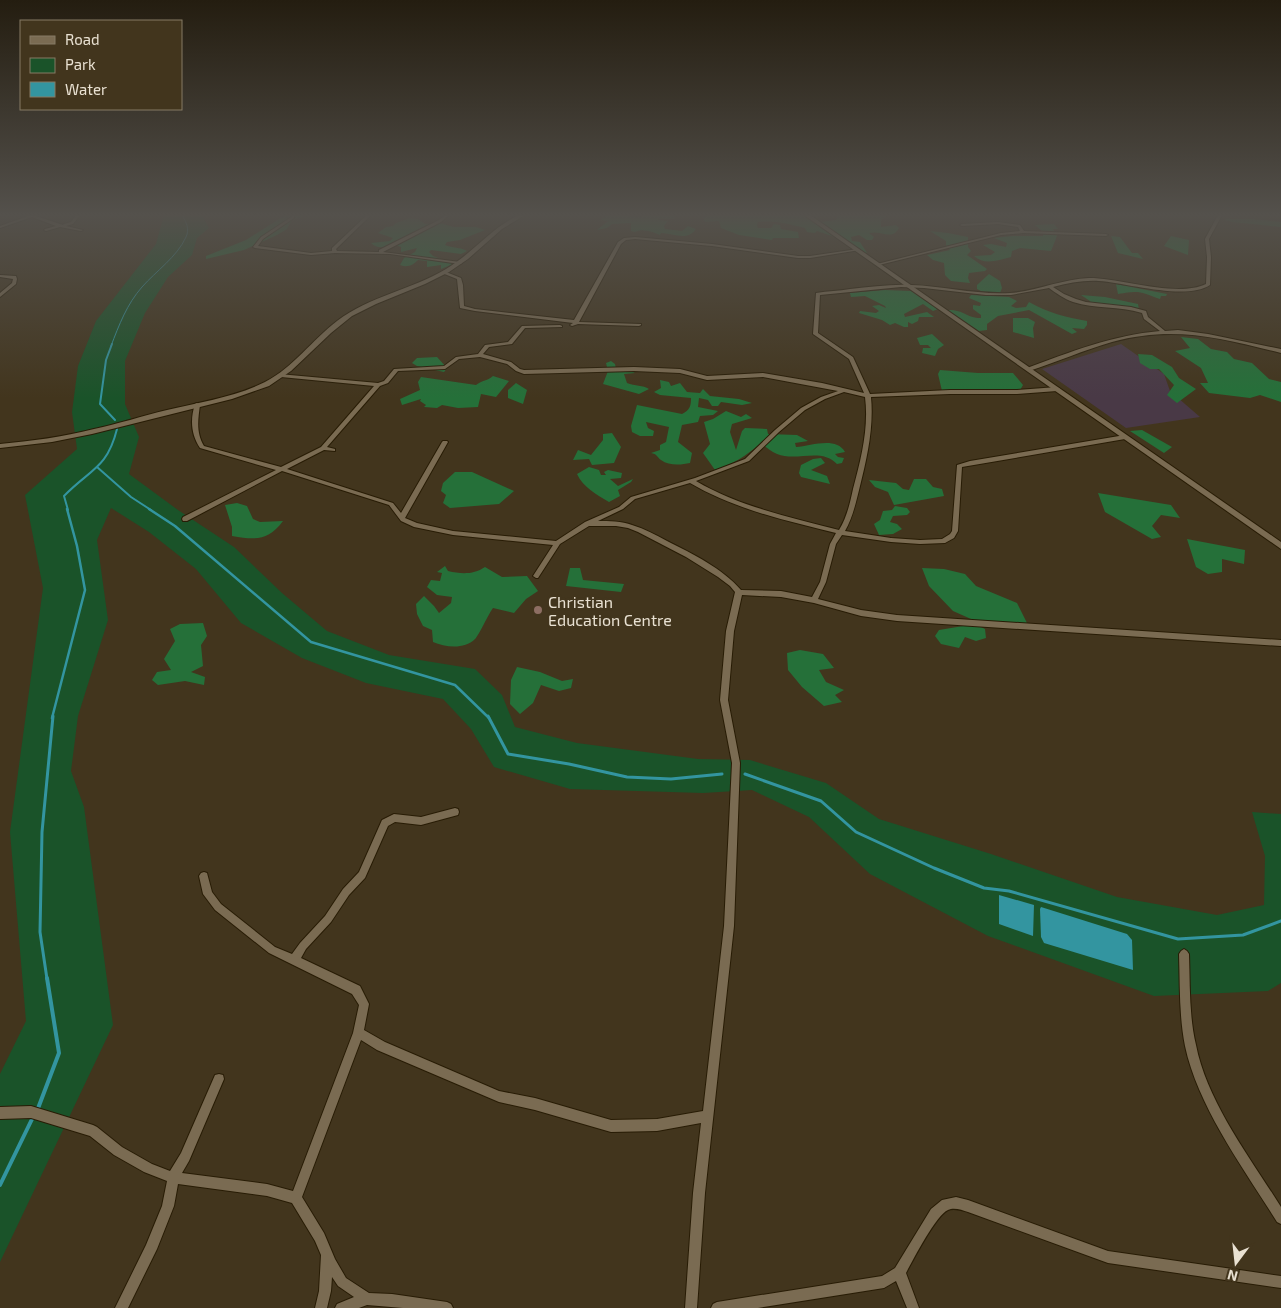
<svg xmlns="http://www.w3.org/2000/svg" width="1281" height="1308" viewBox="0 0 1281 1308" font-family="'Exo 2',sans-serif">
<style>
.industrial{fill:#493946}
.green{fill:#1a5329}
.forest{fill:#257039}
.water{fill:#3395a0}
.lines{fill:none;stroke-linecap:round;stroke-linejoin:round}
.stream-far4{stroke:#3395a0;stroke-width:1}
.stream-far3{stroke:#3395a0;stroke-width:2}
.stream-far2{stroke:#3395a0;stroke-width:2.5}
.stream-far1{stroke:#3395a0;stroke-width:3}
.stream{stroke:#3395a0;stroke-width:4}
.minor-casing{stroke:#281c05;stroke-width:2}
.tertiary-casing{stroke:#281c05;stroke-width:2}
.minor{fill:#7a6b52;fill-rule:evenodd}
.tertiary{fill:#7a6b52;fill-rule:evenodd}
.education-dot{fill:#8d6e63;stroke:#42351d;stroke-width:2}
.labels{text-anchor:middle;dominant-baseline:central;stroke-width:4.5;stroke-linejoin:round;paint-order:stroke}
.poi-label{font-size:16px;fill:#e9e1d2;stroke:#42351d;text-anchor:start}
</style>
<rect width="100%" height="100%" fill="#42351d"/>
<polygon class="industrial" points="1121,344 1164,374 1170,391 1200,417 1126,428 1042,369"/>
<polygon class="green" points="164,215 202,215 209,228 197,238 192,255 168,277 145,313 125,361 125,404 139,437 129,474 178,510 234,547 282,593 327,631 389,655 475,669 502,695 515,727 577,743 698,759 750,760 826,783 879,819 991,854 1117,897 1217,915 1264,905 1265,856 1252,812 1281,814 1281,983 1268,991 1154,996 988,936 870,874 809,817 752,790 703,793 570,789 494,767 471,729 443,699 366,683 302,658 241,623 196,569 149,532 111,508 97,540 108,620 78,716 71,771 84,807 113,1025 0,1262 0,1074 26,1021 10,832 43,588 25,495 77,449 72,412 78,366 96,321 156,244"/>
<g class="forest">
<polygon points="294,215 308,215 292,220 287,229 277,235 244,250 206,259 206,256 246,240 282,217"/>
<path d="M606,215L642,217L645,216L644,215L658,216L659,215H674L675,219H658L659,220L668,221L664,226L665,229L682,231L688,226L696,229C687,242 673,233 661,233L660,235C652,232 643,228 635,232L631,231V223L612,224L607,228L597,230L608,221L601,220Z"/>
<path d="M715,215H803L835,237L817,231L815,233L807,232L805,228C789,224 775,220 758,222L757,225L758,228H771L774,224L780,225L781,229L798,232L799,238H773L772,240L739,235L721,228L719,221L705,222L703,217Z"/>
<path d="M838,215H888L881,220V227L896,225L899,228C892,241 881,230 869,233L874,237L872,240H867L859,235L851,237L852,241L860,242L867,253L861,252L820,222L836,220Z"/>
<path d="M410,218L418,219L425,224L440,223L454,227H476L485,230L460,240L447,242L445,245C453,248 460,247 467,251L461,254L431,250L429,252L433,256L453,264L441,269V265L427,267V261L418,260C413,265 408,268 400,265L404,258L415,252L417,248L401,252V247L393,244C386,247 378,250 371,243L390,241L393,238L378,233L386,227L393,226L396,223Z"/>
<polygon points="1226,219 1254,219 1281,222 1281,227 1232,222 1225,220"/>
<path d="M1054,224L1058,229H1053L1057,236L1051,251L1020,248L1012,251L1011,257C998,260 985,266 974,256L991,255L995,252L983,245L991,244L1006,247L1007,243L994,238L1012,236H1043V232L1035,225Z"/>
<polygon points="930,231 948,233 968,237 968,247 971,251 967,255 987,269 985,271 969,273 968,278 970,283 951,281 945,275 944,263 933,260 927,255 950,250 946,245 946,241"/>
<polygon points="1111,236 1120,237 1132,253 1138,253 1143,259 1118,253"/>
<polygon points="1171,236 1189,240 1188,255 1164,246"/>
<polygon points="989,274 1000,281 1002,288 1000,293 987,294 977,289 977,285"/>
<path d="M1116,284L1167,294L1166,296H1161L1160,299C1140,292 1141,290 1118,294Z"/>
<polygon points="885,290 911,291 938,309 933,311 923,304 904,314 905,317 927,312 934,317 919,317 918,321 912,324 908,322 908,327 904,327 895,323 890,325 882,320 859,313 860,311 876,313 879,311 872,306 879,305 886,308 885,306 865,296 851,297 850,293"/>
<path d="M971,295L1009,297L1017,301L1011,306L1016,308L1026,307L1029,302C1048,313 1066,317 1087,321V325L1084,329L1072,328L1077,332L1072,334L1029,310L998,316L987,324V330L979,331L948,310C965,310 966,318 981,318V315L973,309V305L980,306L981,303L969,298Z"/>
<polygon points="1081,295 1105,297 1138,304 1139,310 1116,305 1115,308 1092,305 1090,301"/>
<polygon points="1013,318 1028,318 1035,322 1033,328 1034,338 1013,332"/>
<polygon points="932,334 944,345 938,349 935,356 922,353 923,348 931,348 928,345 920,345 917,338"/>
<polygon points="1181,337 1198,339 1211,349 1227,352 1234,359 1252,363 1269,379 1281,382 1281,402 1260,395 1250,398 1209,393 1200,383 1208,383 1201,368 1175,351 1190,348"/>
<polygon points="1138,354 1152,355 1172,367 1179,378 1196,389 1177,403 1167,395 1174,385 1159,369 1150,369 1140,363"/>
<polygon points="437,357 447,368 444,372 417,366 412,363 417,358"/>
<path d="M611,361L615,364L616,369H627L635,373L624,374L627,383C635,386 643,385 649,389L639,394L603,384L608,371L606,363Z"/>
<polygon points="940,370 978,373 1013,373 1023,385 1019,392 1014,395 942,391 938,374"/>
<path d="M493,376L509,381L496,397L481,394L478,407L458,408L442,405L437,408L424,407L426,405L420,401L421,399L402,405L400,399L420,390L418,382L421,377L476,385C482,380 488,381 493,376Z"/>
<path d="M660,380L669,382L671,386L680,383L687,392L700,393L703,389L710,396L739,399L752,403L742,405L721,402L718,406H712L708,400L699,398L698,407L718,411L713,415L700,416L698,422L682,425L678,442L692,453L690,463C681,465 669,466 661,460C657,457 657,454 651,453L660,450V445L666,442L669,427L646,422L648,428L654,431L653,436H640L632,432L631,426L637,405L682,414C690,410 691,406 691,398L660,395L654,392L661,388Z"/>
<polygon points="516,383 527,390 523,404 508,398 508,390"/>
<path d="M726,411L741,417L746,414L752,418L732,424L730,432L736,450L742,431L745,428L767,429L768,434L797,435L808,441L795,443L796,447C811,446 836,436 845,452L835,454L838,457L844,458L842,463L837,464C821,447 797,462 777,454C771,452 766,447 761,443C746,456 733,464 715,470L703,453L710,444L704,422L713,419Z"/>
<polygon points="1142,430 1172,447 1164,453 1130,431"/>
<polygon points="612,433 621,447 614,463 592,465 589,459 573,460 578,450 591,455 603,440 603,434"/>
<polygon points="821,458 825,463 811,470 827,476 830,484 801,477 799,473 801,465 813,459"/>
<path d="M589,467L599,470L601,475H606L604,472L608,470L622,473L621,478L610,479L618,486L633,479L631,482L618,490L620,496L609,502C597,495 583,487 577,474Z"/>
<polygon points="455,472 472,472 514,491 499,504 450,508 443,503 446,495 441,491 443,483"/>
<polygon points="914,479 926,479 933,487 942,489 944,496 894,505 888,492 875,487 869,480 896,483 903,489 909,490"/>
<polygon points="1098,493 1171,505 1180,518 1161,515 1152,526 1161,537 1152,539 1105,512"/>
<path d="M237,503L247,506L253,519L260,522L283,521C268,541 256,540 232,536V527L225,505Z"/>
<polygon points="895,506 907,508 910,512 907,515 893,516 890,522 897,524 902,529 893,534 879,535 874,524 880,520 883,511 892,510"/>
<polygon points="1187,539 1245,550 1244,564 1222,559 1222,572 1208,574 1196,567"/>
<path d="M445,566L448,571C461,574 473,575 485,567L502,577L527,576L538,591L526,599L514,613L493,608C489,613 478,637 475,639C464,650 445,647 433,642L432,630L423,626L417,614L416,604L424,596L434,606L439,613L451,603L452,597L437,595L427,587L431,580L440,581L442,573L437,572Z"/>
<polygon points="570,568 580,568 583,580 624,584 621,592 566,586"/>
<polygon points="922,568 944,569 965,574 976,586 1017,603 1027,623 1006,625 980,623 953,611 929,586"/>
<polygon points="203,623 207,636 201,645 203,666 191,672 205,677 204,685 185,681 158,685 152,680 157,672 171,670 164,659 175,641 170,629 180,624"/>
<polygon points="975,624 985,629 986,638 976,641 965,637 959,648 941,644 935,636 939,630"/>
<polygon points="800,650 823,654 834,668 819,670 826,682 844,690 835,695 842,702 824,706 802,687 788,670 787,653"/>
<polygon points="517,667 540,672 562,681 573,679 571,688 559,691 541,685 533,703 520,714 510,704 511,680"/>
</g>
<g class="water">
<polygon points="999,895 1034,905 1033,936 999,924"/>
<polygon points="1041,907 1127,934 1132,940 1133,970 1044,943 1041,937 1040,909"/>
</g>
<g class="lines">
<path class="stream-far4" d="M111,346C119,325 127,304 142,287C156,271 177,257 186,237C190,229 186,222 182,215"/>
<g class="stream-far3">
<polyline points="112,344 106,360 100,404 115,420"/>
<polyline points="97,467 131,497 151,510"/>
<path d="M68,510L64,496C90,469 107,469 117,429"/>
</g>
<g class="stream-far2">
<polyline points="149,509 175,526 311,642 455,685 489,718"/>
<polyline points="52,718 85,590 77,546 67,509"/>
</g>
<g class="stream-far1">
<polyline points="488,716 508,754 569,764 627,777 671,779 722,774"/>
<polyline points="745,774 821,801 856,832 934,868 984,888 1009,891 1178,939 1243,935 1281,921"/>
<polyline points="47,979 40,932 42,832 53,716"/>
</g>
<g class="stream">
<polyline points="37,1111 59,1053 47,978"/>
<polyline points="0,1185 34,1115"/>
</g>
<g class="minor-casing">
<g id="minor">
<polygon points="26,215 33,215 63,225 64,224 71,222 76,215 80,215 73,224 66,226 83,230 81,231 60,227 46,231 44,230 45,229 56,226 32,217 0,228 0,226 28,216"/>
<polygon points="367,215 371,215 336,249 337,251 379,252 379,250 439,220 445,215 449,215 441,222 383,252 460,262 462,263 460,264 390,254 335,253 311,255 255,248 253,247 261,237 293,216 294,216 294,218 263,239 258,246 311,253 332,251 332,248"/>
<path d="M1218,215H1222L1209,239L1211,257L1210,285C1186,301 1128,283 1099,281C1084,280 1068,283 1053,287L1064,294L1076,299L1086,302L1131,307L1146,311L1148,317L1165,331L1178,330L1208,334L1281,349V353C1220,338 1174,325 1112,342C1084,350 1057,362 1029,371L1026,369L1027,368C1070,352 1113,335 1160,331L1144,319L1142,313C1119,306 1095,309 1073,302C1064,299 1056,293 1049,288L1011,295H986L924,288L901,287L820,295L818,333L853,357L870,394L950,390H1017L1057,387L1060,389L1057,391L1017,394H950L871,397C874,427 867,458 860,486C856,502 853,517 845,531L891,538L920,540L942,539L950,534L952,531L957,465L970,461L1125,435L1128,437L1125,439L962,467L958,531L954,538L945,543L920,544L891,542L842,535L836,544L826,582L818,599L861,610L897,615L1281,640V646L897,621L861,616L814,603L781,597L742,595L734,631L728,700L740,763L734,926L705,1193L697,1308H685L693,1193L701,1123L657,1131L611,1132L535,1110L499,1102L377,1050L361,1040L302,1197L324,1233L335,1259L346,1278L369,1293L392,1294L447,1302L451,1304L453,1308H403L367,1305L359,1308H335L337,1304L354,1297L338,1286L332,1277L331,1291L327,1308H315L319,1291L321,1255L315,1241L292,1203L267,1196L178,1184L174,1206L157,1249L128,1308H115L146,1245L162,1206L167,1181L144,1172L114,1155L90,1136L31,1118L0,1119V1107L31,1106L93,1125L97,1127L122,1147L152,1164L170,1171L181,1153L215,1075L219,1074L223,1075L224,1079L189,1161L182,1173L267,1184L293,1191L353,1033L359,1005L352,994L269,953L215,910L203,894L199,876L201,873L204,872L207,873L212,892L221,904L275,947L292,954L300,943L325,916L343,889L359,872L382,820L394,814L421,817L455,808L458,809L459,812L458,815L421,825L395,822L388,826L365,878L349,895L331,922L306,949L301,958L360,986L369,1004L364,1030L385,1042L499,1091L535,1098L611,1120L657,1119L703,1111L724,926L732,763L720,700L726,631L735,592L730,586L718,577L686,557L638,532L628,528L616,526H589L560,544L538,578H536L533,576L553,545L453,535L414,527L401,521L389,505L282,471L187,521H183L182,519L183,517L276,470L200,448C191,435 190,419 195,404L197,403L200,405C198,420 196,433 204,446L281,467L321,447L374,386L281,377L279,376V374L378,383L384,381L394,369L444,366L456,357L478,354L485,345L508,342L522,326L560,325L562,326V327L525,328L512,344L489,347L483,354L511,362L520,369L524,370L634,367L680,369L707,376L763,373L822,383L864,393L849,359L813,334L816,293C828,291 839,291 850,289C871,287 891,284 911,285C944,286 977,295 1010,293C1037,291 1062,279 1089,278C1122,278 1177,298 1206,284L1207,257L1205,239ZM480,357L507,364L516,371L524,374L634,371L680,373L707,380L763,377L838,391L821,397L801,408L775,430L745,459L695,478L631,497L619,507L585,522L556,541L453,531L417,523L405,518L448,442L447,441H443L442,442L401,513L393,503L287,469L324,450L335,451V449L327,447L380,386L388,383L398,371L445,369L459,359ZM844,392L865,397C869,428 861,459 853,489C850,503 847,517 839,530C792,518 738,506 696,481L749,461L779,432L805,410L825,399ZM690,483C734,509 787,521 836,533L830,544L820,582L812,597L781,591L741,590C722,568 693,554 667,541C656,535 645,529 632,525C622,521 609,521 598,521L623,509L635,499Z"/>
<polygon points="998,222 1020,225 1024,231 1106,234 1108,235 1106,236 1023,233 1001,235 879,265 877,264 1001,233 1020,231 1018,227 998,224 962,226 960,225 962,224"/>
<polygon points="635,237 712,244 798,256 810,256 858,249 860,250 810,258 798,258 712,246 635,239 626,240 621,244 579,322 641,324 641,325 639,326 578,324 572,326 570,325 573,323 475,311 460,308 457,279 442,273 446,272 461,278 463,285 464,306 475,309 574,320 618,242 624,238"/>
<polygon points="0,275 16,276 17,279 16,284 0,297 0,293 12,283 13,279 0,277"/>
<path d="M1184,949L1187,951L1189,954C1190,984 1189,1016 1196,1045C1207,1102 1251,1159 1281,1207V1224L1277,1222C1244,1169 1198,1107 1185,1046C1179,1016 1180,984 1179,954L1181,951Z"/>
<path d="M956,1197L968,1200L1108,1251L1281,1276V1288L1108,1263L968,1212C962,1210 954,1207 948,1210C936,1215 913,1260 906,1273L919,1308H907L896,1281L884,1288L758,1308H711L713,1304L717,1302L882,1276L895,1268L931,1209L942,1200Z"/>
</g>
</g>
<g class="tertiary-casing">
<g id="tertiary">
<path d="M519,215H525L502,229L468,259L449,272L425,284L376,304L352,316L331,333L291,371L269,386L232,399L92,434L52,442L0,448V444C31,441 63,437 94,429C118,424 142,416 167,410C200,402 235,397 265,382C294,367 312,340 337,321C370,296 411,290 446,269C473,253 491,228 519,215Z"/>
<polygon points="804,215 810,215 1281,542 1281,549"/>
</g>
</g>
<use href="#minor" class="minor"/>
<use href="#tertiary" class="tertiary"/>
</g>
<linearGradient id="sky" x2="0" y2="1"><stop stop-color="#241d10"/><stop offset="0.54" stop-color="#54514c"/><stop offset="1" stop-color="#54514c" stop-opacity="0"/></linearGradient>
<rect width="1281" height="398" fill="url(#sky)"/>
<circle class="education-dot" cx="538" cy="610" r="5"/>
<g class="labels">
<g class="poi-label">
<text x="548" y="601">Christian<tspan x="548" dy="18">Education Centre</tspan></text>
</g>
</g>
<rect x="20" y="20" width="162" height="90" fill="#42351d" stroke="#857a65"/>
<rect x="30" y="36" width="25" height="8" fill="#7a6b52" stroke="#857a65"/>
<text x="65" y="45" font-size="15" fill="#e9e1d2">Road</text>
<rect x="30" y="58" width="25" height="15" fill="#1a5329" stroke="#857a65"/>
<text x="65" y="70" font-size="15" fill="#e9e1d2">Park</text>
<rect x="30" y="82" width="25" height="15" fill="#3395a0" stroke="#857a65"/>
<text x="65" y="95" font-size="15" fill="#e9e1d2">Water</text>
<g transform="translate(1236 1263) rotate(195)" stroke="#42351d" stroke-width="4" paint-order="stroke">
<path d="M0-4L9 19L0 12L-9 19Z" fill="#e9e1d2"/>
<text y="-8" font-size="14" font-weight="bold" text-anchor="middle" fill="#e9e1d2">N</text>
</g>
</svg>
